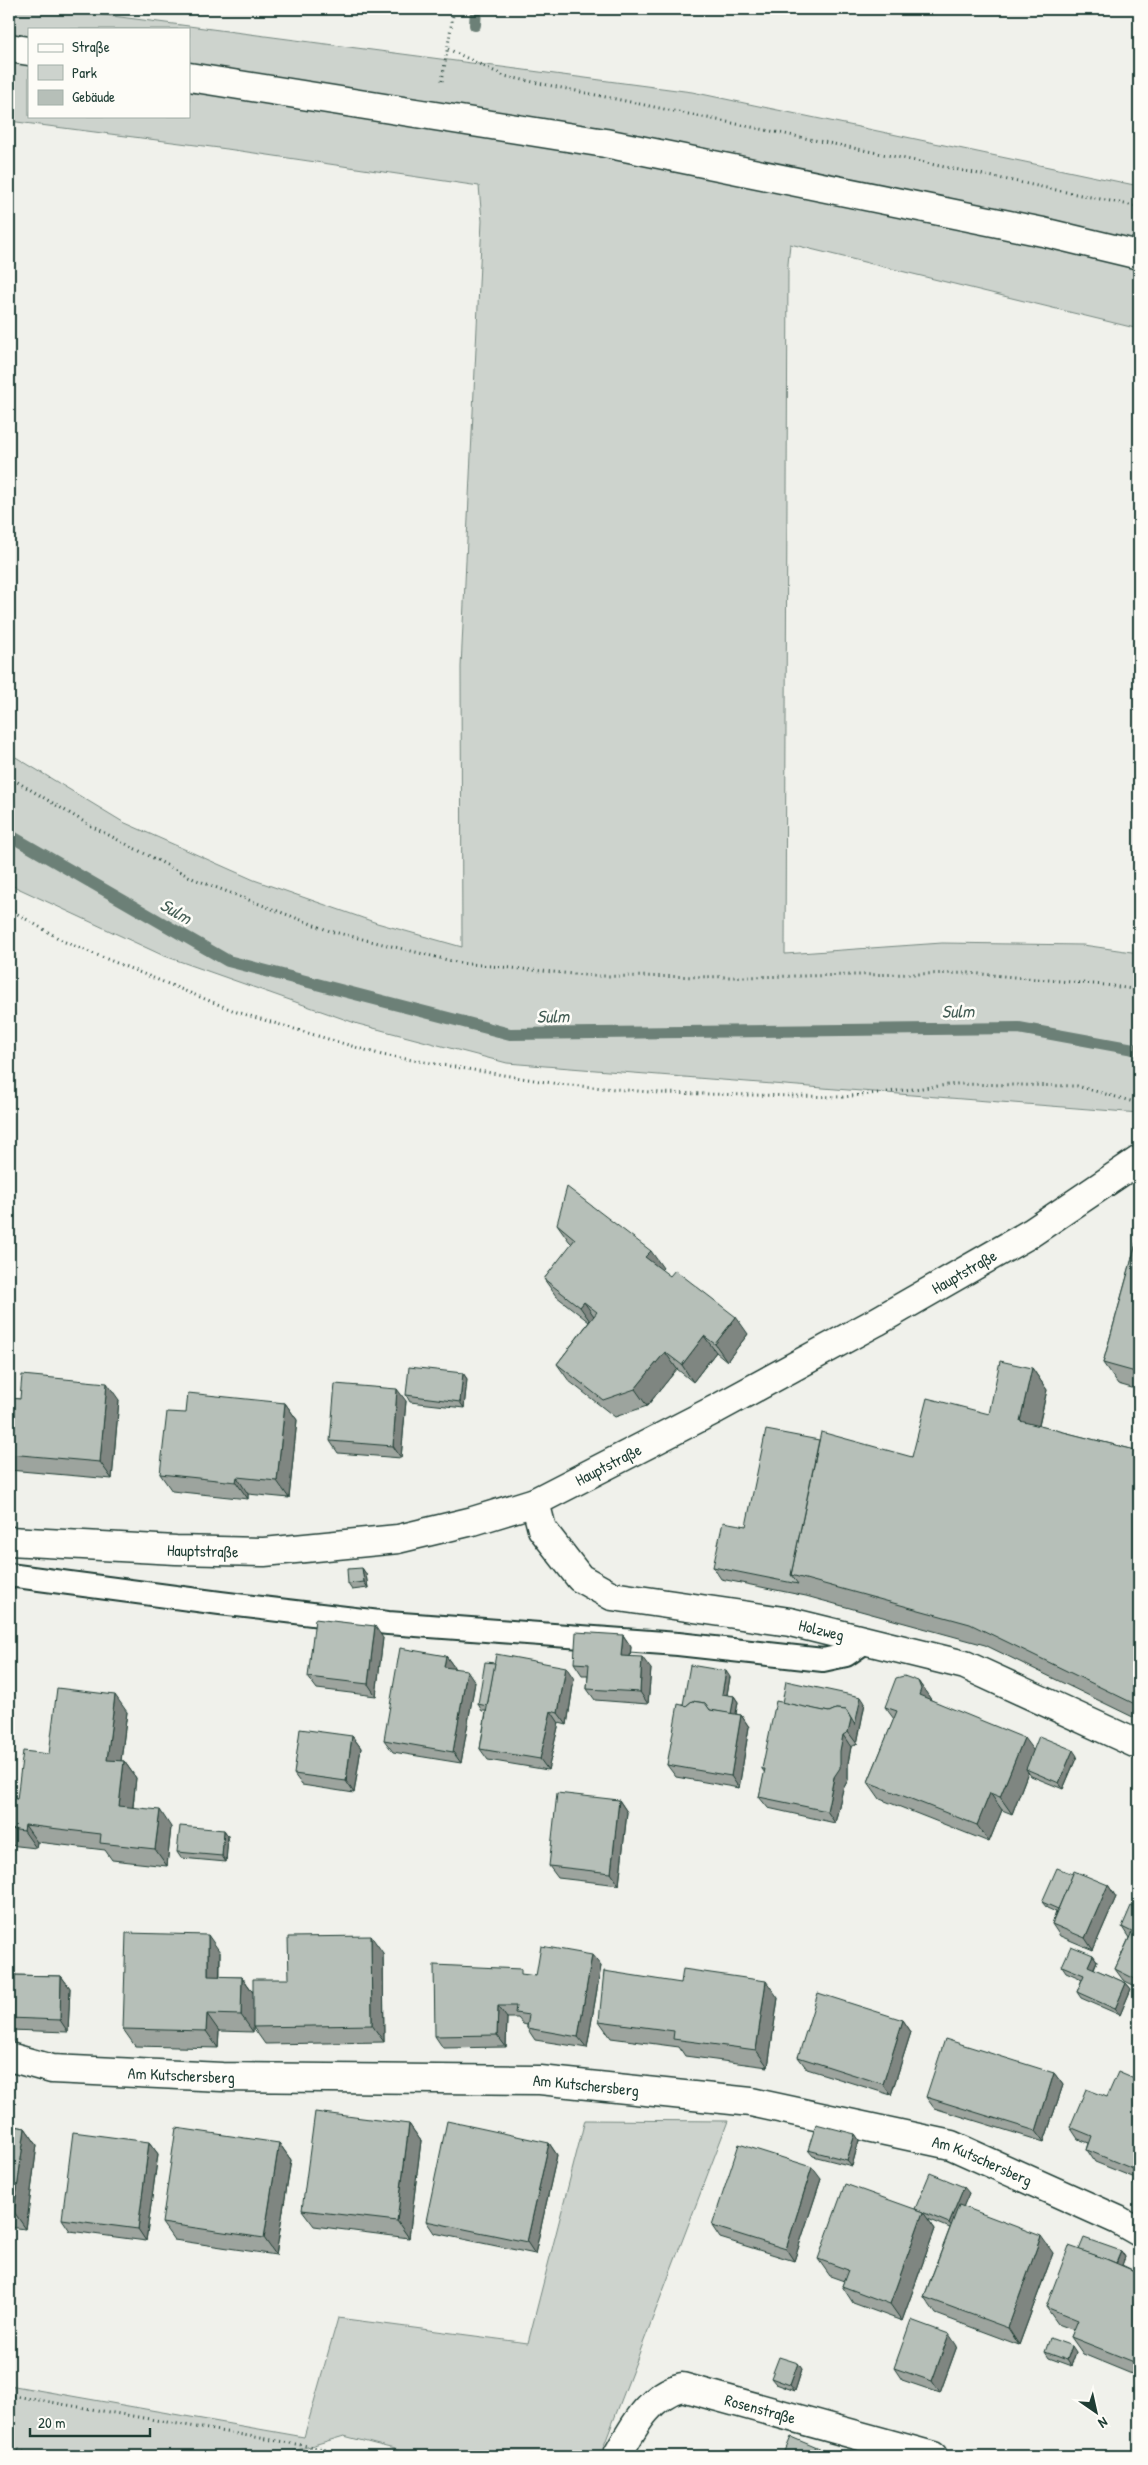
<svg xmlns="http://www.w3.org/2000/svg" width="1148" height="2465" viewBox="0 0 1148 2465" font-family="'Patrick Hand',sans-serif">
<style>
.green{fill:#cdd3cd;stroke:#768880;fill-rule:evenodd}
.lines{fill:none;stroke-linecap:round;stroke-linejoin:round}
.stream{stroke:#6c8077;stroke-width:12}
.service-casing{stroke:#1f3d34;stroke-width:26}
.minor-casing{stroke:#1f3d34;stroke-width:31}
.tertiary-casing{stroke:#1f3d34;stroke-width:31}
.secondary-casing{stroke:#1f3d34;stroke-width:31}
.path{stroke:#1f3d34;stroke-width:3;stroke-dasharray:1 4;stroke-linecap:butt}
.service{stroke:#fdfcf7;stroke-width:22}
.minor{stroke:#fdfcf7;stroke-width:28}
.tertiary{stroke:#fdfcf7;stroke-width:28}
.secondary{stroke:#fdfcf7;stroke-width:28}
.wall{fill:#9da49e;stroke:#1f3d34}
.shaded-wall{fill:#7f8681;stroke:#1f3d34}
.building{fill:#b6bfb8;stroke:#1f3d34}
.labels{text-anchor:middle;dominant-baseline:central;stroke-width:5;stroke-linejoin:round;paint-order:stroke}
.street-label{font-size:16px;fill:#1f3d34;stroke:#fdfcf7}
.water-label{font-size:18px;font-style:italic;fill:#455e56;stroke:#fdfcf7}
</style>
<rect width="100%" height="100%" fill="#f0f1eb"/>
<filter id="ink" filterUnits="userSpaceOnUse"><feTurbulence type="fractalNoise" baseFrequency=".02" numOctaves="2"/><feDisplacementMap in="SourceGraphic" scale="10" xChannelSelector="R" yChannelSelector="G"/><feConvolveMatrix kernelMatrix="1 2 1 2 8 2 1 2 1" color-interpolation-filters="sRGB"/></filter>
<g filter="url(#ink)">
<g class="green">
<path d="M9,9H59L692,92L1139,186V329L790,244L788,264L785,954L942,943L1083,945L1139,953V1113L507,1063L358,1024L162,955L9,884V753L123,822L254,880L377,923L462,947L461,667L482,221L479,186L227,149L9,121ZM29,29H189V116H29Z"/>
<polygon points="585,2120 728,2121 600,2456 421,2456 344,2436 277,2456 9,2456 9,2385 304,2437 338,2318 528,2343"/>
</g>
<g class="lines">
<g class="stream">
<polyline points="475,25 476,9"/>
<polyline points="9,835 228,961 510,1034 1019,1028 1139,1050"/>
</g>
<g class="service-casing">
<polyline id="service" points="9,1575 220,1603 388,1623 678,1644 823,1660 846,1655 868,1640"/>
</g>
<g class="minor-casing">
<g id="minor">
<path id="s1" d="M535,1502L542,1529L580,1578L612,1596L790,1622L965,1665L1139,1745"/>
<path id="s2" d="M9,2057L52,2069L222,2077L540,2080L751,2102L951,2145L1118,2220L1139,2232"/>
<path id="s3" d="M617,2456C633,2428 649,2395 682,2387L933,2456"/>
</g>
</g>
<g class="tertiary-casing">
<g id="tertiary">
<path id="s4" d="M9,1541L176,1550L264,1552L398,1539L473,1521L535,1502L716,1409L876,1322L1031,1233L1139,1160"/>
</g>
</g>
<g class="secondary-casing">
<g id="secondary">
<polyline points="9,48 29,51"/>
<polyline points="189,77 605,143 1043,232 1139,255"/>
</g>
</g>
<g class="path">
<polyline points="448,49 504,76 1139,207"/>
<polyline points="442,81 454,9"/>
<polyline points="9,777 91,826 194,879 330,931 460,963 594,976 743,977 969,973 1105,985 1139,990"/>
<polyline points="9,909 65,942 237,1012 382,1055 558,1084 661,1093 843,1097 957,1084 1077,1086 1134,1102 1139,1107"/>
<polyline points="9,2395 319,2448 347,2456"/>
<polyline points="9,2446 33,2456"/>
</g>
<use href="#service" class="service"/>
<use href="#minor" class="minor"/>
<use href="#tertiary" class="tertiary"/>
<use href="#secondary" class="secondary"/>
</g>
<g class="wall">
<polygon points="557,1224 663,1268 661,1270 748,1334 727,1361 716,1352 693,1382 677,1369 647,1406 615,1417 569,1381 557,1364 589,1322 556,1296 544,1279 572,1244 569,1241"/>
<polygon points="1139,1233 1139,1390 1118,1384 1103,1363"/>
<polygon points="1032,1368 1047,1390 1039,1426 1139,1451 1139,1720 985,1645 806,1596 721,1579 713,1567 746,1526 912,1457 989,1414"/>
<polygon points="463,1373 467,1379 464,1408 410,1402 406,1395"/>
<polygon points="9,1398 20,1399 119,1400 112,1479 9,1470"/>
<polygon points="406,1401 401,1458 338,1453 330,1441"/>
<polygon points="285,1403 297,1420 289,1498 248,1494 248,1499 172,1491 160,1474 186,1413"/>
<polygon points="362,1568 366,1574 368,1588 352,1590 348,1584"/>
<polygon points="623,1635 631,1647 630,1656 651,1669 648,1704 595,1700 587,1689 588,1675 582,1675 574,1663"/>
<polygon points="383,1638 376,1696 317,1689 308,1677"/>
<polygon points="446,1656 454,1667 454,1668 475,1682 461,1763 393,1752 384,1740"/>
<polygon points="730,1677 727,1695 734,1696 738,1702 736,1714 741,1715 749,1727 739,1788 676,1777 667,1765 683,1705"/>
<polygon points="574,1679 567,1725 559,1723 548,1770 488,1760 480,1749 486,1711 482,1711 478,1704"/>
<polygon points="918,1681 931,1700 1033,1751 1077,1756 1063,1789 1031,1776 1028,1772 1012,1814 1002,1810 989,1842 880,1799 868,1782 894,1719 885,1707"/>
<polygon points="782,1703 865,1703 857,1744 851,1747 848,1763 848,1780 843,1789 835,1823 768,1808 759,1797 765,1773 762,1769"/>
<polygon points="127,1712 121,1761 124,1761 136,1778 133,1807 171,1827 167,1866 112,1860 105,1850 37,1842 36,1848 9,1845 9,1798 17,1799"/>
<polygon points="352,1736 361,1748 354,1793 302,1785 294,1774"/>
<polygon points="619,1800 627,1812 619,1885 558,1878 549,1866"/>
<polygon points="224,1830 228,1836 226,1862 181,1858 177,1852"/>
<polygon points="1108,1885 1116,1897 1093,1950 1060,1936 1052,1924 1056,1912 1047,1908 1042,1902"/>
<polygon points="1139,1910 1139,1988 1123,1980 1115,1969 1129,1938 1122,1927"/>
<polygon points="220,1952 220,1977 242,1977 253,1992 289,1979 383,1953 384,2042 265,2044 253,2027 253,2032 219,2031 218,2048 135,2046 123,2029"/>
<polygon points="1093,1955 1097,1961 1094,1969 1126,1983 1131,1989 1120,2015 1081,1998 1077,1992 1082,1979 1066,1972 1062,1966"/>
<polygon points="601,1966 587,2048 535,2040 527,2028 527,2025 523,2024 518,2018 507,2018 506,2047 443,2048 435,2036 525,1975 536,1976"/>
<polygon points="9,1975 61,1976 70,1988 68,2032 9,2030"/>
<polygon points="681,1983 778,1998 768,2067 685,2056 679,2047 611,2038 599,2021"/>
<polygon points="903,2020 911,2032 891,2095 807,2069 798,2057"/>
<polygon points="1054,2073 1063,2085 1044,2142 934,2108 926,2097"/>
<polygon points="1139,2081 1139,2192 1133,2183 1135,2178 1095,2162 1087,2150 1089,2143 1078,2139 1070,2127 1107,2097"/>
<polygon points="409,2124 421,2141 409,2238 314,2226 302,2210"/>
<polygon points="9,2125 25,2128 37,2145 26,2229 9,2227"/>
<polygon points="855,2134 859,2140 852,2166 813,2156 808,2150"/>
<polygon points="149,2142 158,2154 146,2241 70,2231 62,2219"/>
<polygon points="279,2143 291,2160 276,2255 174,2240 162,2223"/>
<polygon points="549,2143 557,2155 535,2254 434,2233 426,2221"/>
<polygon points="821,2179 794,2261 720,2238 712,2226"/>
<polygon points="969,2193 963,2207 1053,2253 1019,2345 936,2314 924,2297 950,2228 928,2219 935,2229 902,2321 853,2303 842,2286 844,2281 830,2276 818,2259 915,2209"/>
<polygon points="1079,2250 1121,2251 1125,2257 1122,2265 1139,2273 1139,2377 1083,2354 1071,2337 1074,2330 1058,2324 1046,2307"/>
<polygon points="957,2346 940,2393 902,2380 894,2368"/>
<polygon points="1045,2352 1076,2352 1071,2366 1049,2358"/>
<polygon points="802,2369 795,2391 776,2384 771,2378"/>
</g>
<g class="shaded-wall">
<polygon points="651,1251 663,1268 657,1274 645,1257"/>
<polygon points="584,1302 596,1319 592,1324 580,1307"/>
<polygon points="736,1317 748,1334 727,1361 715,1344"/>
<polygon points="704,1336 716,1352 693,1382 682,1365"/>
<polygon points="665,1352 677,1369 647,1406 635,1389"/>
<polygon points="1032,1368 1047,1390 1035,1442 1020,1421"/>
<polygon points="463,1373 467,1379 464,1408 460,1402"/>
<polygon points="107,1383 119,1400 112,1479 100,1462"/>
<polygon points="397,1389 406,1401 401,1458 393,1446"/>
<polygon points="285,1403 297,1420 289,1498 277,1481"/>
<polygon points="237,1477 248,1494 248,1499 236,1482"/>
<polygon points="362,1568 366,1574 368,1588 364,1582"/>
<polygon points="375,1626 383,1638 376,1696 368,1684"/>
<polygon points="623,1635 631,1647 629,1668 621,1656"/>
<polygon points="446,1656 454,1667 453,1679 444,1667"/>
<polygon points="642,1657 651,1669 648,1704 640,1692"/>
<polygon points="566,1667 574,1679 567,1725 558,1713"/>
<polygon points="467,1670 475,1682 461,1763 453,1752"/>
<polygon points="726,1671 730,1677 726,1700 722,1694"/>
<polygon points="918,1681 930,1698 933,1706 919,1695"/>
<polygon points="115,1695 127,1712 119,1777 107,1760"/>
<polygon points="734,1696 738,1702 734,1724 730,1718"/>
<polygon points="861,1697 865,1703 857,1744 848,1732 851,1719"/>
<polygon points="551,1711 559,1723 548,1770 540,1759"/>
<polygon points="741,1715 749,1727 739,1788 731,1776"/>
<polygon points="843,1735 851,1747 848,1763 848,1780 843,1789 835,1823 827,1811"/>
<polygon points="352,1736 361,1748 354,1793 346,1781"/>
<polygon points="1024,1738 1036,1754 1026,1769 1028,1772 1012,1814 1000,1797"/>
<polygon points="1073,1750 1077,1756 1063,1789 1059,1783"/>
<polygon points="124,1761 136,1778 131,1823 119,1806"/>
<polygon points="990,1793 1002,1810 989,1842 977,1825"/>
<polygon points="619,1800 627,1812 619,1885 611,1873"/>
<polygon points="160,1810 171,1827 167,1866 155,1849"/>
<polygon points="25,1825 37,1842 36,1848 24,1831"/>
<polygon points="224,1830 228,1836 226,1862 222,1856"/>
<polygon points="1108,1885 1116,1897 1093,1950 1085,1938"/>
<polygon points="208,1935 220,1952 219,1993 208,1976"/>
<polygon points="371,1936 383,1953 384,2042 372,2025"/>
<polygon points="592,1955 601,1966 587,2048 578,2037"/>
<polygon points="1093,1955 1097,1961 1092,1972 1088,1966"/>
<polygon points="61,1976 70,1988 68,2032 60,2020"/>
<polygon points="242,1977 254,1994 253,2032 241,2015"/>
<polygon points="766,1981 778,1998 768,2067 756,2050"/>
<polygon points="1126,1983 1131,1989 1120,2015 1115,2009"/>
<polygon points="498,2006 507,2018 506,2047 497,2035"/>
<polygon points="207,2014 219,2031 218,2048 206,2031"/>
<polygon points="903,2020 911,2032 891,2095 883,2084"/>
<polygon points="1054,2073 1063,2085 1044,2142 1036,2131"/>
<polygon points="409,2124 421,2141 409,2238 397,2221"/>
<polygon points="25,2128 37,2145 26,2229 14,2212"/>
<polygon points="855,2134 859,2140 852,2166 847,2160"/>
<polygon points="149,2142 158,2154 146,2241 138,2229"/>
<polygon points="279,2143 291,2160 276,2255 264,2238"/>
<polygon points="549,2143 557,2155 535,2254 527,2242"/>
<polygon points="812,2167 821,2179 794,2261 786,2249"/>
<polygon points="964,2187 969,2193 954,2229 949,2223"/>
<polygon points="923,2212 935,2229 902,2321 890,2304"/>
<polygon points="1041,2236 1053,2253 1019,2345 1008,2328"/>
<polygon points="1121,2251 1125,2257 1118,2276 1114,2270"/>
<polygon points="949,2334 957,2346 940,2393 932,2381"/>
<polygon points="1072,2346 1076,2352 1071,2366 1067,2360"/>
<polygon points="798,2363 802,2369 795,2391 790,2385"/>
</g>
<g class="building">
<polygon points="567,1187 651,1251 645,1257 670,1276 675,1270 736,1317 715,1344 704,1336 682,1365 665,1352 635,1389 603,1400 557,1364 597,1312 584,1302 580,1307 544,1279 575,1239 557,1224"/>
<polygon points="1139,1233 1139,1373 1103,1363"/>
<polygon points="1000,1361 1032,1368 1020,1421 1139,1451 1139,1706 970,1624 791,1575 821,1432 912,1457 927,1398 989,1414"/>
<polygon points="409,1367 463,1373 460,1402 406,1395"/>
<polygon points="22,1375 107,1383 100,1462 9,1454 9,1398 20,1399"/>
<polygon points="335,1384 397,1389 393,1446 330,1441"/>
<polygon points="188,1393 285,1403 277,1481 237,1477 236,1482 160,1474 167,1412 186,1413"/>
<polygon points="766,1430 819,1440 791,1575 798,1584 713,1567 723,1522 746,1526"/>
<polygon points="362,1568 364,1582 348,1584 347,1569"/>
<polygon points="315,1619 375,1626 368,1684 308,1677"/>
<polygon points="576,1632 623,1635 621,1656 642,1657 640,1692 587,1689 589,1664 574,1663"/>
<polygon points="400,1648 446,1656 444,1667 467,1670 453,1752 384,1740"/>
<polygon points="496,1654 566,1667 558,1713 551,1711 540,1759 480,1749"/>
<polygon points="485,1662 495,1663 487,1706 478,1704"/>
<polygon points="690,1665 726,1671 722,1694 734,1696 731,1714 710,1710 705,1703 692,1701 686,1706 683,1705"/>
<polygon points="904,1676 918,1681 921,1689 919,1695 1024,1738 1000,1797 990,1793 977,1825 868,1782 897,1711 885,1707 896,1678"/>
<polygon points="786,1681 861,1697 855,1725 846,1710 836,1709 829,1712 782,1703"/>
<polygon points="57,1688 115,1695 107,1760 124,1761 119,1806 160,1810 155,1849 100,1843 101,1834 25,1825 24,1831 9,1829 9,1798 17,1799 23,1751 49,1754"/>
<polygon points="692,1701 705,1703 710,1710 741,1715 731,1776 667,1765 678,1704 686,1706"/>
<polygon points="776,1701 829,1712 836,1709 846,1710 851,1719 848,1732 843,1735 840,1751 840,1768 834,1777 827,1811 759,1797 765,1769 762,1769"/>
<polygon points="300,1729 352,1736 346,1781 294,1774"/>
<polygon points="1039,1736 1073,1750 1059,1783 1026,1769"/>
<polygon points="557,1793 619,1800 611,1873 549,1866"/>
<polygon points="180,1826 224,1830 222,1856 177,1852"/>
<polygon points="1057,1868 1073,1874 1058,1909 1042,1902"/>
<polygon points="1074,1871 1108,1885 1085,1938 1052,1924"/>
<polygon points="1131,1906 1139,1910 1139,1981 1115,1969 1132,1932 1122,1927"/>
<polygon points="126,1933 208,1935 208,1976 242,1977 241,2015 207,2014 206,2031 123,2029"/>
<polygon points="371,1936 372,2025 253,2027 253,1979 289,1979 288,1937"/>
<polygon points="541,1946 592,1955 578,2037 527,2028 529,2015 515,2013 516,2006 498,2006 497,2035 435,2036 434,1965 521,1969 521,1974 536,1976"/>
<polygon points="1071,1946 1093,1955 1088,1966 1126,1983 1115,2009 1077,1992 1084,1975 1062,1966"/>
<polygon points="683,1969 766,1981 756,2050 673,2039 674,2031 599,2021 604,1971 681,1983"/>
<polygon points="9,1975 61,1976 60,2020 9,2018"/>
<polygon points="818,1993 903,2020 883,2084 798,2057"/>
<polygon points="945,2039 1054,2073 1036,2131 926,2097"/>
<polygon points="1118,2072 1139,2081 1139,2186 1133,2183 1138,2171 1087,2150 1092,2136 1070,2127 1086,2089 1107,2097"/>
<polygon points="315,2112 409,2124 397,2221 302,2210"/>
<polygon points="447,2121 549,2143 527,2242 426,2221"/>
<polygon points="816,2124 855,2134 847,2160 808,2150"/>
<polygon points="9,2125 25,2128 14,2212 9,2212"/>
<polygon points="176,2128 279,2143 264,2238 162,2223"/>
<polygon points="73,2132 149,2142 138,2229 62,2219"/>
<polygon points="739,2144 812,2167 786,2249 712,2226"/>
<polygon points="930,2173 964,2187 949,2223 915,2209"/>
<polygon points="845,2184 923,2212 890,2304 842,2286 848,2270 818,2259"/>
<polygon points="959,2205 1041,2236 1008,2328 924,2297"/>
<polygon points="1084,2238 1121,2251 1116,2263 1106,2259 1079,2250"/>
<polygon points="1069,2246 1106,2259 1139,2273 1139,2300 1138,2303 1139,2303 1139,2364 1071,2337 1078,2320 1046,2307"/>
<polygon points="911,2320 949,2334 932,2381 894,2368"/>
<polygon points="1050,2338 1072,2346 1067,2360 1045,2352"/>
<polygon points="779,2357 798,2363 790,2385 771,2378"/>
<polygon points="791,2437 836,2456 783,2456"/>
</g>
</g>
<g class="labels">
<g class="street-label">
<text stroke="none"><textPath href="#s4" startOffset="1019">Hauptstraße</textPath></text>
<text stroke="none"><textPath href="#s4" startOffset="614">Hauptstraße</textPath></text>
<text stroke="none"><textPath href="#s4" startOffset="194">Hauptstraße</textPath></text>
<text stroke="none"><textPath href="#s1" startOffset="339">Holzweg</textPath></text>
<text stroke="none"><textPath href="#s2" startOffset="174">Am Kutschersberg</textPath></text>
<text stroke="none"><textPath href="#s2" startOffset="579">Am Kutschersberg</textPath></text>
<text stroke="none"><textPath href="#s2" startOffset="984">Am Kutschersberg</textPath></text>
<text stroke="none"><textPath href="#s3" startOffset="179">Rosenstraße</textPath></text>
</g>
<g class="water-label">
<text transform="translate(176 911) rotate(30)">Sulm</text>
<text transform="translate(958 1011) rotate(-1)">Sulm</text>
<text transform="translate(553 1016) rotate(-1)">Sulm</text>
</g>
</g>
<rect width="1148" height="2465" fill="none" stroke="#fdfcf7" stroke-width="30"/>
<rect x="15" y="15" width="1118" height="2435" fill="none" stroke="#1f3d34" stroke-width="2" filter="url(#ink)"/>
<rect x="28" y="28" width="162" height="90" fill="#fdfcf7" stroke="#a4b0a9"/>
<rect x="38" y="44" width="25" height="8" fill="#fdfcf7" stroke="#a4b0a9"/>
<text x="72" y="52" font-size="15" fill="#1f3d34">Straße</text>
<rect x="38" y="65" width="25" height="15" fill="#cdd3cd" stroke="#a4b0a9"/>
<text x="72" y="78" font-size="15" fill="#1f3d34">Park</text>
<rect x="38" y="90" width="25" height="15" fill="#b6bfb8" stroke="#a4b0a9"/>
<text x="72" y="102" font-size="15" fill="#1f3d34">Gebäude</text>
<g transform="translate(1096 2412) rotate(146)" stroke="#fdfcf7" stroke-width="4" paint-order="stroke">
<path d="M0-4L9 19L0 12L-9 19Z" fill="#1f3d34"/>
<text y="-8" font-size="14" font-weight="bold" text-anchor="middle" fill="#1f3d34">N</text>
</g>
<path d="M30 2428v8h120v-8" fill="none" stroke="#1f3d34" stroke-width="2.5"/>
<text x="38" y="2428" font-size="15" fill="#1f3d34" stroke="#fdfcf7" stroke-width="4" paint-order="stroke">20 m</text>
</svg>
